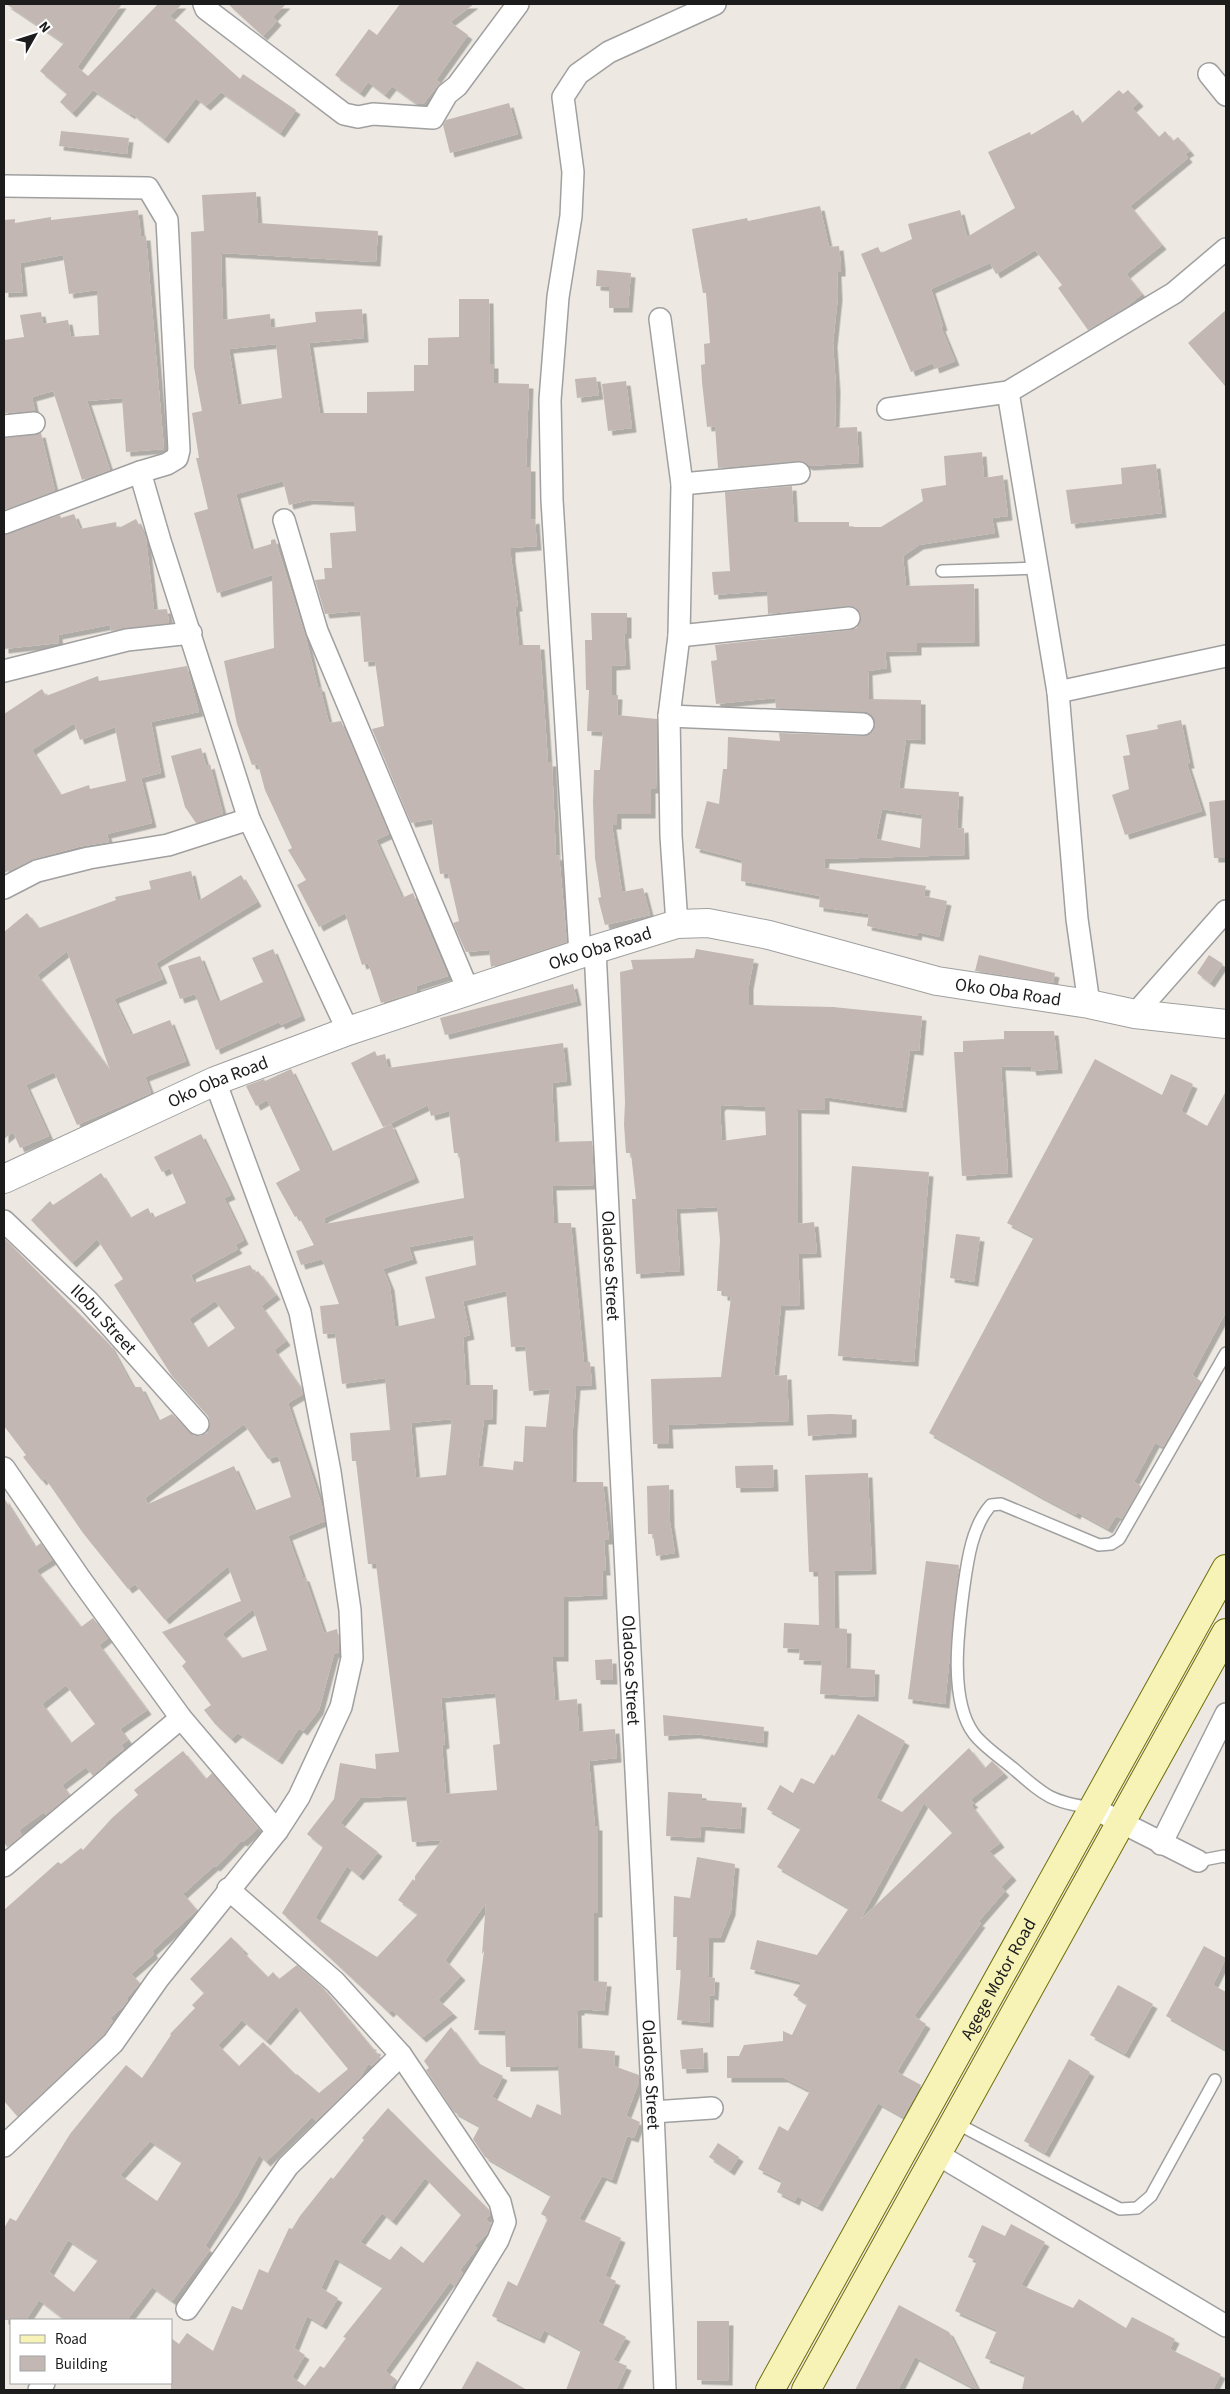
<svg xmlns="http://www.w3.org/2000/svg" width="1230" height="2394" viewBox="0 0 1230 2394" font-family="'Source Sans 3',sans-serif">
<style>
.building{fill:#c2b7b2;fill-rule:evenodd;filter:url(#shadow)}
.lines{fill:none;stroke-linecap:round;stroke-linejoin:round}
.service-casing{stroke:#a0a0a0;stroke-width:14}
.minor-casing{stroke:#a0a0a0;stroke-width:24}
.tertiary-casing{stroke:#a0a0a0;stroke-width:30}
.secondary-casing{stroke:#6e6e08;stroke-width:30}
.service{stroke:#fff;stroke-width:11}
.minor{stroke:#fff;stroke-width:21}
.tertiary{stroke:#fff;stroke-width:28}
.secondary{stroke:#f7f3b7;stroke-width:28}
.labels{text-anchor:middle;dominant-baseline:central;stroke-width:4;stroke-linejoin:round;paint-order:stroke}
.street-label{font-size:18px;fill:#1c1c1c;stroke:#fff}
</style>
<defs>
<filter id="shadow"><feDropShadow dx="4.5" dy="4.5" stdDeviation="0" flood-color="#0004"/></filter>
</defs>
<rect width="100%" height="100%" fill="#ede8e2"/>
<g class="building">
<polygon points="6,4 122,4 77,67 88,76 158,4 182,4 170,16 240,79 243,74 296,110 280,133 221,92 206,106 196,98 164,139 131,113 131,115 93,90 72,113 60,102 67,94 40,71 64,43"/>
<polygon points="228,4 286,4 273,17 277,21 263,36"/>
<polygon points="400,4 474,4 450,22 468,35 436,80 440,83 423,104 417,104 392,86 385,95 368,82 360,93 335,75 369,29 377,35"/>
<polygon points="1119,90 1123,94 1128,90 1139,102 1132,108 1159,137 1165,131 1173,141 1178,137 1190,151 1185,154 1188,158 1130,206 1162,245 1126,274 1142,294 1126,307 1088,330 1058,288 1062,285 1035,250 996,274 990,263 931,289 943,326 941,327 955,361 935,369 933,363 911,372 861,254 878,247 881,253 912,239 908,224 960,210 967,237 1015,208 988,152 1030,132 1031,135 1073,110 1081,124"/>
<polygon points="509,103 518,134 450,153 443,125 446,120"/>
<polygon points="61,131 129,138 127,154 59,146"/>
<path d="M256,192L258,223L378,231L376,262L221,253L223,320L270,314L271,328L316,322L315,312L362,309L364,338L309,343L320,413H367V392L414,391V365H428V338L459,337V299H489L490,364H494V383L529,384L526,467H531V520L535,519L537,546L511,548V557L518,607H515L519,645H540L548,762H552L556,856L559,855L567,942L491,967L489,950L466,952L453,923L459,921L448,873L440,874L432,819L411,823L372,729L384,726L375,661L364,662L360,611L325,614L315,580L325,579L324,568H332L330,533L356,531L354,502L309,500L289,505L283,481L236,494L251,550L271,544V540L275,539L306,638L318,687H320L329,723L341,721L389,834L376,840L402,898L413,893L448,976L416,986L417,992L381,1003L368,963L362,965L345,913L319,927L297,885L306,880L288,850L292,848L265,790L258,764L252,765L237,724L224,661L274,648L272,575L217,593L194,513L208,509L196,458H199L192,413L202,411L194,367L191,232L204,231L202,195ZM276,344L282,398L238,405L229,349Z"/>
<polygon points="820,206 829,247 839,246 841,265 841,272 837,272 838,296 833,343 836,388 835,428 857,427 859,463 809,466 798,461 718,468 715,426 707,427 702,382 701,365 705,364 704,344 710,343 706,293 703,293 692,229 747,218 748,221"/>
<polygon points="138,210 141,236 146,236 164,449 126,452 122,398 87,401 110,470 82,480 53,391 32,397 35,411 4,413 4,340 24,337 20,315 41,312 43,324 68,320 71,337 99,335 97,290 69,294 63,255 20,263 23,292 4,293 4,220 15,219 15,223 51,217 51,220"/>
<polygon points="597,270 631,273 628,308 609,308 609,287 596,286"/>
<polygon points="1226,310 1226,387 1188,343"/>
<polygon points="596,377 599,395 577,398 575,379"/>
<polygon points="626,381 632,428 608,431 602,384"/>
<polygon points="41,433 55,491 4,510 4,438"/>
<path d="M982,452L984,478L1003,475L1008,516L992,518L995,533L919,545L903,556L906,586L974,584L975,642L917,643V651L885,652L887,668L868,671L869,699L921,700V740L906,739L899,788L959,792L957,829L964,828L965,855L825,859L824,868L926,886L924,896L947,901L939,937L918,932L917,936L867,926L869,914L819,907L820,896L741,881L742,860L695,848L707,801L719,804L723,769H727L728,737L780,741L779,733L863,736L873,731L875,724L870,714L864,712L776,708L775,698L716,704L711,661L717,660L715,645L850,630L857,628L861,617L859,610L848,606L768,614L767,591L714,595L712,572L730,571L725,492L792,486L794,522H849V527H881L923,501L921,489L946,485L944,456ZM882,809L922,815L920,848L876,839Z"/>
<polygon points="1156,464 1162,513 1071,524 1066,490 1122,484 1121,468"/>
<polygon points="74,514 80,529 116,522 117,529 136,519 146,538 154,610 167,609 169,623 111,631 110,625 58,635 59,643 4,649 4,535 60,515 61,518"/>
<polygon points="591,613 627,613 627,634 624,634 626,665 612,666 612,695 618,695 617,715 657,719 656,789 651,789 651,814 617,814 617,825 612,825 622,892 643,888 650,915 605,925 598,898 601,897 595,858 593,802 594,770 600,770 603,732 587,731 589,690 586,690 585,640 592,640"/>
<path d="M187,666L199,712L151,722L161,773L141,778L152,823L107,834L109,842L78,847L34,859L4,873V714L42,689L46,696L98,676L99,681ZM74,723L80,740L115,727L126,781L90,789L89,785L60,795L32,750Z"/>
<polygon points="1181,720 1190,764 1187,764 1202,811 1125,835 1112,795 1129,789 1123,756 1130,755 1126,735 1158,729 1157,725"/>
<polygon points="201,748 206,766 210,764 223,814 196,823 185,807 171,756"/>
<polygon points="1226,800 1226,858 1214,858 1209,802"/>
<path d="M191,871L198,901L241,875L257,902L156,963L163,979L114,999L131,1035L170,1020L186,1061L145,1077L151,1093L77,1125L54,1072L26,1085L49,1136L20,1148L13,1132L4,1139V932L27,913L39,928L116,900L115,897L151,889L149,881ZM67,951L110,1070L37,975Z"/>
<polygon points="273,949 301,1016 281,1025 279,1022 216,1050 195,994 180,999 168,966 200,956 218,1002 263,982 252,958"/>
<path d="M696,949L754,959L749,985V1005L833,1007L922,1016L919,1051L910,1050L902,1108L825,1097V1110L797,1109L798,1224L814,1222L817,1253L798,1254L800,1305L781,1306L774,1376L787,1375L789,1421L668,1425L669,1444H653L651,1379L721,1377L731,1297L723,1296V1291H717L720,1240L717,1207L676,1209L680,1271L636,1274L632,1199H636L631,1153H626L624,1124L625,1102L620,972L633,969L631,960L694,958ZM722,1105L765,1107L766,1135L722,1141L720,1107Z"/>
<polygon points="979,955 1055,973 1053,983 975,971"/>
<polygon points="1209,955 1223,964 1210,983 1197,973"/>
<polygon points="573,984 577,1001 445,1035 440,1018"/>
<polygon points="1004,1031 1054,1031 1058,1069 1032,1071 1031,1067 1001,1066 1008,1173 962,1176 954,1052 963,1052 963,1041 1004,1039"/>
<path d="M563,1043L567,1081L552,1083L555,1142L592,1141L594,1185L552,1186L554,1223H571L584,1362H590L592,1385L576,1386L573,1428L572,1482H603L609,1540H604L606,1571H602L603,1595L564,1597V1657H552L555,1701L577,1699L579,1732L615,1729L617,1758L589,1761L595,1826H598V1913H594V1981L607,1982L604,2011L580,2009V2011H577L578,2048L615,2051L614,2066L639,2075V2082L626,2116L640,2122L634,2138L627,2136L612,2180L602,2176L579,2219L621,2238L605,2276L616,2281L598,2322L626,2337L613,2360L627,2366L616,2390H566L581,2350L544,2330L540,2339L492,2316L508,2281L517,2286L548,2218L541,2214L551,2195L485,2157L473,2139L480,2126L454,2112L426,2070L429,2068L424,2061L451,2027L478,2063L503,2076L492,2097L531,2118L537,2104L561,2115L558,2066L506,2067L505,2031L474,2030L484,1951L482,1954L486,1903L445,1960L461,1976L438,2000L453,2013L422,2038L392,2010L389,2013L282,1913L323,1847L307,1834L334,1799L340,1763L376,1769L375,1754L399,1752L376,1564H368L356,1461H352L350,1433L390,1430L385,1378L342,1384L335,1333L323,1334L320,1306L339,1304L322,1259L301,1265L296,1251L314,1245L298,1215L295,1217L276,1183L300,1170L267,1100L256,1106L246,1086L264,1079L265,1081L291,1069L331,1152L391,1124L415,1178L324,1218L325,1224L464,1198L459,1153H454L449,1111L431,1116L428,1105L383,1127L351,1063L375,1051L377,1056L385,1054L388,1068ZM473,1235L476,1265L425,1277L435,1318L395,1327L390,1286L383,1269L413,1259L409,1247ZM506,1291L511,1347L525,1346L529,1391L550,1389L546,1427L525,1426L523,1462L514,1461L513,1470L478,1466L484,1420H492L493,1385H466L463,1337L470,1335L463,1301ZM452,1419L446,1475L416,1478L411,1423ZM495,1693L500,1744L493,1745L497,1790L446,1794L442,1745L445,1744L441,1698ZM406,1796L412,1842L442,1840L415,1876V1881L413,1879L398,1900L418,1914L377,1957L315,1918L347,1866L359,1876L378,1852L340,1823L360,1798Z"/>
<polygon points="1095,1059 1162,1095 1171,1074 1193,1084 1181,1111 1207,1126 1226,1091 1226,1312 1192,1375 1201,1381 1163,1447 1155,1443 1134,1482 1141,1486 1122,1519 1116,1516 1108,1529 1077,1512 1076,1515 1038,1495 929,1433 1034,1237 1007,1223"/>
<path d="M201,1134L231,1195L224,1198L244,1240L235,1245L238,1249L191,1275L194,1283L250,1265L255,1273L258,1271L276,1295L261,1306L286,1341L274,1350L302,1390L303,1394L288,1403L322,1506L325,1521L288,1536L303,1577H305L324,1633L337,1629L338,1634L339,1652L334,1654L319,1710L303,1731L299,1728L278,1760L238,1733L231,1739L215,1724L204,1710L211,1705L182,1666L186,1662L162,1632L241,1601L228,1566L165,1620L135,1584L128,1589L83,1533L45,1478L42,1481L23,1457L26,1455L4,1426V1238L110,1345L133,1387H141L158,1421L172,1414L194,1436H200L207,1433L210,1422L208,1416L172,1376L114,1285L123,1279L97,1239L72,1263L31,1220L50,1201L53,1205L101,1173L130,1218L148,1208L153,1218L186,1203L170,1168L162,1172L154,1157ZM215,1301L235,1328L207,1348L189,1319ZM244,1424L268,1459L278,1456L291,1497L254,1511L234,1466L148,1504L145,1498ZM253,1609L267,1650L242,1658L222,1634Z"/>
<polygon points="852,1166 929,1172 914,1362 838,1356"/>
<polygon points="956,1234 980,1237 974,1282 950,1278"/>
<polygon points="831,1414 852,1415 852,1433 808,1436 807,1415"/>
<polygon points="773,1465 774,1487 736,1488 735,1466"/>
<polygon points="868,1473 872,1570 834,1571 835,1628 847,1629 846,1668 875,1670 874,1697 820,1694 822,1661 799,1660 800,1649 783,1648 784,1623 819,1625 818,1572 809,1572 805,1475"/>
<polygon points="669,1485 670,1522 675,1553 656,1556 653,1534 648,1534 647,1486"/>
<path d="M4,1498L35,1547L41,1543L52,1560L36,1570L81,1627L93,1618L108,1638L99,1645L147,1710L120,1729L128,1740L121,1745L124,1749L105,1763L106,1764L93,1776L86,1767L62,1785L69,1795L46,1815L44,1812L19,1830L22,1835L7,1847L4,1842ZM66,1685L95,1724L71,1743L42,1704Z"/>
<polygon points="926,1561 959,1565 945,1704 908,1699"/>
<polygon points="612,1659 613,1680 596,1680 595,1660"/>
<path d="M858,1714L905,1741L876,1798L902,1812L969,1748L985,1768L992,1761L1004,1773L970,1800L974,1803L971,1805L1000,1843L989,1851L1012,1876L1001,1887L1005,1891L978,1922L981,1923L914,2016L926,2024L897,2072L921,2085L903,2117L878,2103L818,2207L797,2196L795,2201L777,2192L782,2181L758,2169L779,2126L788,2131L810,2091L784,2078H727V2056H739L744,2045L783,2041V2031L792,2035L807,2004L793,1995L802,1982L750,1969L757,1940L817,1955L849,1908L777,1867L801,1828L767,1809L780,1785L793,1793L801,1778L814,1784L832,1754L834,1756ZM924,1803L952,1833L860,1920Z"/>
<polygon points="663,1715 764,1727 763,1743 695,1734 664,1736"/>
<polygon points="183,1751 206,1779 212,1773 258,1828 243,1842 241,1841 216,1867 214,1866 183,1894 197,1910 152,1951 154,1954 131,1974 140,1983 126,1999 128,2000 125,2005 110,2018 113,2021 104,2035 17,2116 4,2101 4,1910 58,1862 61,1864 81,1848 83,1850 112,1818 138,1795 134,1790"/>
<polygon points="668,1792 702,1794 702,1800 742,1803 740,1829 701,1826 700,1838 666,1836"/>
<polygon points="697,1857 735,1864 731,1911 720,1938 709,1938 708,1977 715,1978 714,1996 710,1995 709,2023 677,2020 681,1970 676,1970 677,1937 673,1937 674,1896 690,1898"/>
<path d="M231,1937L244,1950L242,1951L268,1977L273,1972L279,1979L297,1965L323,1988L373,2049L377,2050L375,2052L380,2058L372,2066L368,2064L360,2078L316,2121L312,2117L266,2162L259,2155L237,2196L205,2246L210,2250L172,2301L152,2287L127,2320H65L39,2300L26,2320H4V2228L10,2218L16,2221L70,2134L126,2065L142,2078L171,2035L170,2034L195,2008L192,2005L204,1993L190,1979ZM296,2006L348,2069L319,2093L297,2074L296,2075L263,2042L239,2066L218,2045L242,2020L266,2041ZM150,2141L182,2162L157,2201L120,2175ZM68,2240L98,2260L74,2292L49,2272Z"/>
<polygon points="1204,1946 1226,1958 1213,1985 1226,1992 1226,2050 1166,2016"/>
<polygon points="1118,1985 1153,2004 1125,2054 1090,2035"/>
<polygon points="703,2048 704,2068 682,2069 680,2050"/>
<polygon points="1069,2059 1090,2072 1045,2153 1024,2141"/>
<path d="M388,2108L489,2210L490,2215L486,2219L491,2224L487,2234L474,2246L477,2248L460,2270L463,2273L455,2287L450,2282L385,2371L397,2380L389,2390H171V2338L179,2344L187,2333L213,2351L232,2306L242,2310L259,2269L268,2273L289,2228L292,2229L300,2216L331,2177L333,2179L364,2140L362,2138ZM425,2178L461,2215L423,2263L401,2246L390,2260L360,2242L382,2213L392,2221ZM335,2258L383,2287L343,2337L346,2338L324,2368L320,2366L305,2386L292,2377L305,2355L294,2348L307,2316L322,2325L338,2298L321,2288Z"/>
<polygon points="718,2143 739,2157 730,2171 709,2157"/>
<polygon points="1011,2224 1045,2242 1021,2285 1073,2308 1079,2299 1126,2328 1132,2317 1175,2339 1170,2349 1221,2374 1213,2390 1022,2390 1025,2375 985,2358 997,2330 955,2311 977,2261 968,2257 982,2225 1005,2236"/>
<polygon points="899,2305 949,2332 978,2390 915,2357 898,2390 855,2390"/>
<polygon points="697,2321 729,2321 728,2381 697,2380"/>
<polygon points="477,2361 527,2390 461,2390"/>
</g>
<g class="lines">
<g class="service-casing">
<g id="service">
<polyline points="942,571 1039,568"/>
<path d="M1093,1808C1051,1802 1045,1796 1014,1769C1001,1758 984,1747 974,1734C949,1701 958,1632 963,1593C967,1564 971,1527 991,1505L1001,1504L1099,1545L1111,1544L1119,1539L1226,1353"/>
<polyline points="1198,1861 1224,1856 1226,1857"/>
<polyline points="954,2122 1120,2209 1137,2208 1151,2196 1215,2080"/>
</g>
</g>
<g class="minor-casing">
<g id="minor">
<polyline points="204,4 206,9 344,114 358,117 373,114 433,118 447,94 457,86 518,4"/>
<polyline points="1209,74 1226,95"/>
<polyline points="4,186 148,188 167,220 179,450 177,458 167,464 140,472 160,541 249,819 348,1031"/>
<polyline points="660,319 682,484 679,636 669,716 671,836 677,924"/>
<polyline points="1008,392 1058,692 1077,919 1089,1004"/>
<polyline points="888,409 1008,392 1174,293 1226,249"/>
<polyline points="4,426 34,423"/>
<polyline points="682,484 799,473"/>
<polyline points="284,520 317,631 468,990"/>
<polyline points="4,523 140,472"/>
<polyline points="679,636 849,618"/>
<polyline points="4,671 127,640 191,633"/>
<polyline points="1058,692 1226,656"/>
<polyline points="669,716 863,724"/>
<polyline points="4,888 37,871 89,858 168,845 249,819"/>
<path id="s1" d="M595,950L653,2112L665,2390"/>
<polyline points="580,954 552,500 550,400 558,297 571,216 573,172 563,97 578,74 609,52 715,4"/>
<polyline points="1135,1014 1226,911"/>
<path id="s2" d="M4,1221L88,1301L198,1424"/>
<polyline points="4,1468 81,1580 181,1718 277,1831"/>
<polyline points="1093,1808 1198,1861"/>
<polyline points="1161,1844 1226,1714"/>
<polyline points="4,1866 181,1718"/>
<polyline points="228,1889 335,1982 401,2055 500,2202 505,2222 498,2240 406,2390"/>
<polyline points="653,2112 712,2108"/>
<polyline points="4,2146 113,2043 158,1979 277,1831 299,1797 341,1707 352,1658 350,1610 330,1472 300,1312 215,1081"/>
<polyline points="937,2154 1226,2326"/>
<polyline points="187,2309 288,2166 401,2055"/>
<polyline points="39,2390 44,2383"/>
</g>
</g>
<g class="tertiary-casing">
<g id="tertiary">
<path id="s3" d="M4,1179L215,1081L348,1031L580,954L677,924L708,923L769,935L937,981L1089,1004L1135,1014L1226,1024"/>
</g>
</g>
<g class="secondary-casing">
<g id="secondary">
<path id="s4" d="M770,2390L1226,1569"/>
<polyline points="806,2390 1226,1633"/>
</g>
</g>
<use href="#service" class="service"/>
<use href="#minor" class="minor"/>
<use href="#tertiary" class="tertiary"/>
<use href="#secondary" class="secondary"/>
</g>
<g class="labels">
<g class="street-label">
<text stroke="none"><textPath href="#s3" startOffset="640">Oko Oba Road</textPath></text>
<text stroke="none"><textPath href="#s3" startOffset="1060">Oko Oba Road</textPath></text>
<text stroke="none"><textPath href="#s3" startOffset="235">Oko Oba Road</textPath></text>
<text stroke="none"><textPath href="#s1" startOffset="316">Oladose Street</textPath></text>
<text stroke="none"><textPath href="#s2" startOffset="140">Ilobu Street</textPath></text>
<text stroke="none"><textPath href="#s1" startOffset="721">Oladose Street</textPath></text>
<text stroke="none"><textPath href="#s4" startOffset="470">Agege Motor Road</textPath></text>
<text stroke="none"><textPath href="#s1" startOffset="1126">Oladose Street</textPath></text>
</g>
</g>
<rect width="1230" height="2394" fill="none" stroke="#1c1c1c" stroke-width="10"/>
<rect x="10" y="2319" width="162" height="65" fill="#ffffff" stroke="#a4a4a4"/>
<rect x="20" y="2335" width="25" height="8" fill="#f7f3b7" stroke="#a4a4a4"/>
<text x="55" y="2344" font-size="15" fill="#1c1c1c">Road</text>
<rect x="20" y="2356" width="25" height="15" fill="#c2b7b2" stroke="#a4a4a4"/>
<text x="55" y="2369" font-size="15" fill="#1c1c1c">Building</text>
<g transform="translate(35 35) rotate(51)" stroke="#ffffff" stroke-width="4" paint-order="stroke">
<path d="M0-4L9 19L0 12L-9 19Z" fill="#1c1c1c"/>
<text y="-8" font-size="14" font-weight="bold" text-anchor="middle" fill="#1c1c1c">N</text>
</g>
</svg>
